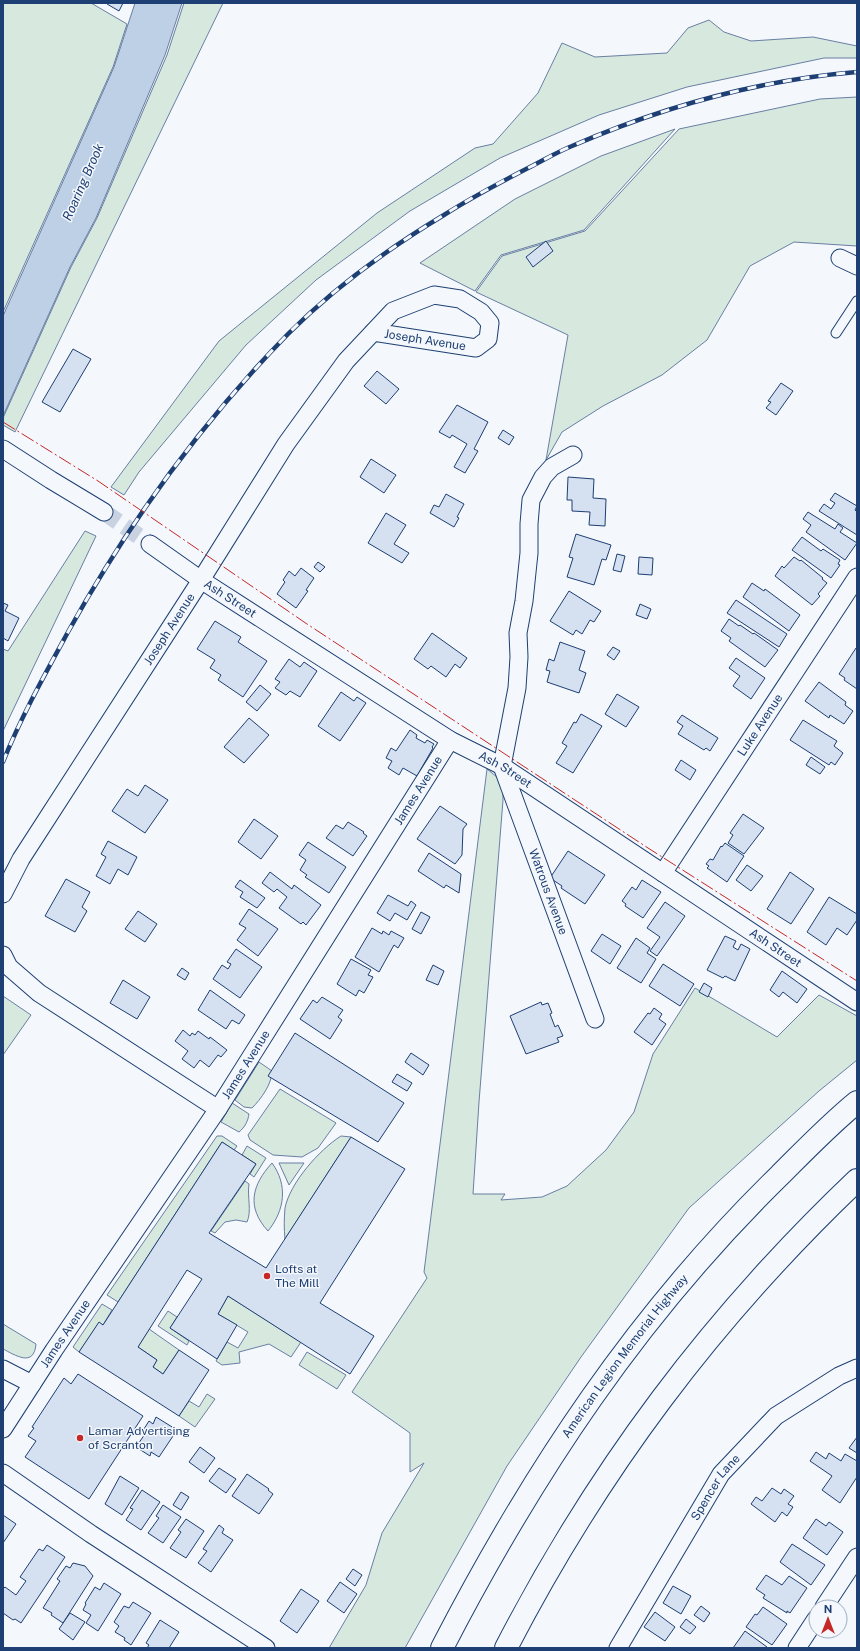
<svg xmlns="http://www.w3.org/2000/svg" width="860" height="1651" viewBox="0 0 860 1651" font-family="'Public Sans',sans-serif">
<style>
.green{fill:#d7e8df;stroke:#687fa3}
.water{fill:#bed0e5;stroke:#687fa3}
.building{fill:#d5e0f0;stroke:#1d3f73}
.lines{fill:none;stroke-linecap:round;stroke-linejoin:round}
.street-tunnel{stroke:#c9d2e0;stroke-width:17;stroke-dasharray:17 8;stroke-linecap:butt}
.lane-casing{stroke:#1d3f73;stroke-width:11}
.street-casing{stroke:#1d3f73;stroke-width:19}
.highway-casing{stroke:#1d3f73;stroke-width:24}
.lane{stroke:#f4f7fb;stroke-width:9}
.street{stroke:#f4f7fb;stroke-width:17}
.highway{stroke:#f4f7fb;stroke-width:22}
.rail-casing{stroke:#1d3f73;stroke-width:4.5}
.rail{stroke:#f4f7fb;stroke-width:3;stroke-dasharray:9;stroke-linecap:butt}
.power{stroke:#c62828;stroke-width:1;stroke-dasharray:14 3 2 3;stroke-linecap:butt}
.poi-dot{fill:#c62828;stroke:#f4f7fb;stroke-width:1.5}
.labels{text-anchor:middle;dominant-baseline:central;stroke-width:3;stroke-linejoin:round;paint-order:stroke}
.street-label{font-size:12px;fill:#1d3f73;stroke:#f4f7fb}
.poi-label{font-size:12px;fill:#1d3f73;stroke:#f4f7fb;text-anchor:start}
.water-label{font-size:13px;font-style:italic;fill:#1d3f73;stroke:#f4f7fb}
</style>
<rect width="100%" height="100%" fill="#f4f7fb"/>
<g class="green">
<polygon points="3,3 91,3 127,24 113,67 3,312"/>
<polygon points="184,3 223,3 15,432 3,425 3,418 71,267 97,218 167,55"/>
<polygon points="709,20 724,32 751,41 813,37 857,46 857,58 824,58 687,87 599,115 500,158 410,211 316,280 246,345 139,472 124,495 111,487 219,341 377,213 475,148 493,144 538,93 562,43 595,57 667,53 688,28"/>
<polygon points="857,97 857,246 794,242 750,266 707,340 662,375 603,406 562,432 546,460 568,335 476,292 502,256 585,231 679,129 820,99"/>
<polygon points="675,129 584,230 501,255 475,291 420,263 515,199 601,156"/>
<polygon points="85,531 96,536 3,731 3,649 8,651"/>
<polygon points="487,769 503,782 503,800 479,1102 473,1194 505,1194 501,1200 542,1197 567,1186 606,1150 634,1112 653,1054 695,988 777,1037 819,995 857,1016 857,1060 819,1091 689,1208 581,1357 507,1466 405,1648 329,1648 366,1585 382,1533 424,1463 410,1472 410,1433 352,1392 427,1278 424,1272"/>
<polygon points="3,996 31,1015 3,1055"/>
<path d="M259,1062L272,1071C272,1084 261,1099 252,1108L244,1107L235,1100Z"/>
<polygon points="280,1089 336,1123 318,1148 302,1157 273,1155 250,1140 248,1135"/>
<path d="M232,1103L249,1114C248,1121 245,1127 239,1132L221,1122Z"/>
<polygon points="217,1136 222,1136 237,1146 234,1150 222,1142 118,1302 107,1295"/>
<path d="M341,1136L351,1137L285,1239C284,1229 284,1219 285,1208C290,1183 319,1150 341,1136Z"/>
<polygon points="247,1146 266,1158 254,1177 250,1174 256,1164 242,1155"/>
<path d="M272,1163C288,1185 285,1210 268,1231C246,1207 252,1185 272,1163Z"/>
<polygon points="279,1163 304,1163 289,1185"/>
<path d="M245,1181L249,1184C247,1197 252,1211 247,1222L236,1220L225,1222L215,1233L211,1231Z"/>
<polygon points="228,1296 301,1342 291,1357 269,1344 239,1352 240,1363 222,1365 216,1361 227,1342 238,1348 248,1332 218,1314"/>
<polygon points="102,1304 112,1310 103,1325 99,1323 79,1352 73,1347"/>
<polygon points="168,1311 177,1317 170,1328 189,1341 187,1345 158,1326"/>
<path d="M3,1324L36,1344C34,1368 15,1355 3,1349Z"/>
<polygon points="149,1329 179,1350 163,1374 153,1367 157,1360 138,1347"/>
<polygon points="307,1352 346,1375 337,1389 299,1365"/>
<polygon points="207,1394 215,1399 195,1427 179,1416 189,1401 199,1407"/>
</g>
<polygon class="water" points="135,3 182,3 165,55 96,218 70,267 3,416 3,316 114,67"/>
<g class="building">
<polygon points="108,3 123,3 119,11 107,4"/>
<polygon points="546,241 553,251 533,267 526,257"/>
<polygon points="73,349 91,359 60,412 42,402"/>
<polygon points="377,371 399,389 386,404 364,386"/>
<polygon points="781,383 793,391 776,415 766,408 771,402 768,401"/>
<polygon points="457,405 488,422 474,449 478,451 465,473 454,467 467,444 452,435 450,438 439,432"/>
<polygon points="503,430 514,437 509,445 498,438"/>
<polygon points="371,459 396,475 384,493 360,477"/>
<polygon points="568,477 594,479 593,498 606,499 605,526 589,525 590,512 572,511 572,500 567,500"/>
<polygon points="835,493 857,506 855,510 857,512 857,535 819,511 824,504 831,509 835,503 830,500"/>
<polygon points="446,494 464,504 457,517 459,518 454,527 430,513 434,505 439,507"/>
<polygon points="808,512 835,529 838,524 843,528 840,532 857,543 845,560 806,532 811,525 803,519"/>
<polygon points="386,513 406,525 394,544 409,553 402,563 368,543"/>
<polygon points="576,534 611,545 606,560 602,559 594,585 567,577 573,558 569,557"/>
<polygon points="802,537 821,551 823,549 840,560 838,564 840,565 831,578 792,550"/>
<polygon points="617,554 625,556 621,572 613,570"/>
<polygon points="639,557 653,558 652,575 638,574"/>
<polygon points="794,557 800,561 801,560 823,578 822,579 827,583 818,594 820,596 812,605 775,576 782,566 784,568"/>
<polygon points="318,562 325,567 320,572 314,567"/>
<polygon points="301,568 314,578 306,590 308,591 296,608 277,594 285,582 283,580 289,571 295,576"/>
<polygon points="752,583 764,591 765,589 800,615 789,631 743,597"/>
<polygon points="569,591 601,611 594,622 590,620 582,634 576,630 573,635 550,621"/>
<polygon points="736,600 787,634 779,647 727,613"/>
<polygon points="3,603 8,605 5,611 19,618 8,641 3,638"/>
<polygon points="640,604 651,609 647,619 636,615"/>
<polygon points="729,619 739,626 740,625 753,634 754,633 778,650 765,667 729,641 731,638 721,631"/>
<polygon points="215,621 241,637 238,642 267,661 243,697 218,680 221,675 210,668 215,660 197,649"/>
<polygon points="432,633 467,658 460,668 455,664 446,677 431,666 428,669 414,659"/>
<polygon points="560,642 585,651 579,670 586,673 579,693 547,682 550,671 546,670 549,659 554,661"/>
<polygon points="613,647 620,651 614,660 607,655"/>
<polygon points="856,648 857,648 857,689 844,680 845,678 839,674"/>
<polygon points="736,658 765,678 751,699 733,686 740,676 729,668"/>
<polygon points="289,659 300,667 304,662 317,671 300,697 290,691 286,695 275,688 280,682 275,679"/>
<polygon points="819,682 846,702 845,705 853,711 844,724 830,715 829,718 805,701"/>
<polygon points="260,685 271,694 257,711 246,702"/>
<polygon points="341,692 354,701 357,697 366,703 340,741 318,726"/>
<polygon points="617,694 639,707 626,727 605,714"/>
<polygon points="581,714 602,726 573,773 556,763 567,746 562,743 574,722 576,723"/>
<polygon points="682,715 718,738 710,751 706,748 704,750 678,734 683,726 677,722"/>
<polygon points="249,718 269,735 244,763 224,747"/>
<polygon points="803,720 837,741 834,746 843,753 835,765 831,762 829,765 790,740"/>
<polygon points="410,730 417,735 416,738 425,743 427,740 434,744 432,747 433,748 417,776 403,768 399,775 388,768 392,761 386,758 391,748 396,751"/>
<polygon points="811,757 825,767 820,774 806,765"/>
<polygon points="681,760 696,770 690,780 675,770"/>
<polygon points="145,785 168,800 145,833 112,811 127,789 138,796"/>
<polygon points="440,806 467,824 463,829 462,855 455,864 417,839"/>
<polygon points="743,814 764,828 744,854 728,843 733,835 730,833"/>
<polygon points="254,819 278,836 261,859 238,842"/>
<polygon points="348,822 364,832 363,833 367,836 353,856 326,838 336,825 343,829"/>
<polygon points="108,841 137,857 128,875 118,869 110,884 96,876 106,857 101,854"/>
<polygon points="308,842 346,867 329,893 305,877 307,875 300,870 306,860 299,855"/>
<polygon points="725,843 744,856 727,882 707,868 709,866 706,864 710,859 713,860 721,846 722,847"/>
<polygon points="568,851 605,875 585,904 561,888 562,886 550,878"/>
<polygon points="429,853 461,874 459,893 446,885 444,888 418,871"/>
<polygon points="747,865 763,876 751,891 736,880"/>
<polygon points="270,872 292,889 294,885 321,905 306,925 303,922 301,924 279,908 287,897 277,889 274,892 262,883"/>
<polygon points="790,872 814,889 791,924 767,909"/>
<polygon points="66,879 90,892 82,907 87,911 75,932 45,916"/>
<polygon points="240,880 265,898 257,908 240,897 243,892 235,887"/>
<polygon points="642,880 661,892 643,918 625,906 626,904 622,901 632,887 636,890"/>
<polygon points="388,895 408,906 411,901 416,905 407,920 395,913 390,921 377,913"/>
<polygon points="829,897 857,914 857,920 847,935 837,928 826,945 807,932"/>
<polygon points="665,902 685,916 657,956 650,951 660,937 647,928"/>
<polygon points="249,909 278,929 258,956 237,940 246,928 239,924"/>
<polygon points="138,911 157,924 145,942 125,929"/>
<polygon points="421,912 430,917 421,934 412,929"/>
<polygon points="372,928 382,934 383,931 389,935 391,931 404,938 398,948 394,945 379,972 355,957"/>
<polygon points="602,934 621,946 610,964 591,951"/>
<polygon points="725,936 736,941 733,947 738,950 741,944 750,949 735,981 725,976 723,978 707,970"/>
<polygon points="636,938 650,948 647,953 656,959 641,983 617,968"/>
<polygon points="236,949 262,967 240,998 213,979 222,965 228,969 231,964 227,962"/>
<polygon points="351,959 371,970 368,975 373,977 364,993 359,990 356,996 337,984"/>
<polygon points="663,964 694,984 680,1006 649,986"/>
<polygon points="433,965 444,971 438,985 426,980"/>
<polygon points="182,968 189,973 185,980 177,975"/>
<polygon points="782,971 807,989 797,1003 783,992 779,997 770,990"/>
<polygon points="123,980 150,997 137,1019 110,1003"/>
<polygon points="704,983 712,988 708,997 699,992"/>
<polygon points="210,990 245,1015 239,1024 232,1020 226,1029 198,1010"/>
<polygon points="322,997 343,1010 338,1017 342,1020 330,1039 300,1019 313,1000 317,1003"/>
<polygon points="541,1002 542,1005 548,1003 552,1013 550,1014 555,1027 558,1025 563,1036 557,1038 559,1042 526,1054 510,1016"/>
<polygon points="654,1008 662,1014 659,1019 666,1024 652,1045 634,1032 648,1013 650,1014"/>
<polygon points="183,1030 190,1036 192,1033 195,1035 198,1031 209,1039 210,1037 227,1050 221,1057 218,1055 209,1067 200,1060 194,1068 182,1059 188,1051 175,1041"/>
<polygon points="295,1033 404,1103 378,1142 268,1076"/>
<polygon points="411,1053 429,1065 423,1075 405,1062"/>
<polygon points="397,1074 412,1083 407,1091 392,1082"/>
<polygon points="351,1137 405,1169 320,1303 374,1336 350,1374 228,1296 218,1314 237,1325 217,1359 205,1351 170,1328 202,1279 187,1270 138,1347 157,1360 153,1367 163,1374 179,1350 209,1370 179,1416 79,1352 99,1322 103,1325 222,1142 256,1164 209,1233 266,1268"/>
<polygon points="78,1374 143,1416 89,1499 25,1457 36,1441 28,1436 34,1428 32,1427 64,1378 71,1384"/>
<polygon points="156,1417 177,1430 159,1457 151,1452 150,1456 136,1447 145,1434 142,1432 149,1421 153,1424"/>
<polygon points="857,1437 857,1453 849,1448"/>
<polygon points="200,1447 215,1458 204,1473 189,1462"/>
<polygon points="816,1452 826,1459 829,1453 841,1461 845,1454 857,1461 857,1477 840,1503 822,1490 832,1476 810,1461"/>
<polygon points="219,1468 236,1479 226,1493 209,1481"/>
<polygon points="247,1474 269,1489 268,1490 273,1494 259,1514 232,1496"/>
<polygon points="120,1476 139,1488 122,1515 105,1504"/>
<polygon points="772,1488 781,1494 784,1489 794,1496 788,1504 793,1507 787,1516 782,1512 775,1522 751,1504 756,1497 762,1501"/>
<polygon points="142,1490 160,1502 141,1530 126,1520 133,1509 130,1508"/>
<polygon points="181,1492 189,1497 181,1510 173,1505"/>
<polygon points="163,1505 181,1517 163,1543 148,1533 159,1518 156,1516"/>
<polygon points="3,1515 16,1524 3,1543"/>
<polygon points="186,1519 204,1531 186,1558 170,1548 181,1532 178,1530"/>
<polygon points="816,1519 826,1526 829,1522 843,1532 827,1555 803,1538"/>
<polygon points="219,1525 224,1529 222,1533 233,1540 211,1572 198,1563 207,1551 203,1549"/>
<polygon points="792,1544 825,1565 811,1585 780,1562"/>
<polygon points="47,1545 65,1557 21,1623 15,1619 13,1620 3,1613 3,1589 5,1587 16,1595 26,1581 20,1577 39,1549 43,1551"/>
<polygon points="73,1563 85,1566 93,1576 63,1623 51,1615 52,1613 43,1608 60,1581 57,1579 66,1566 70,1568"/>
<polygon points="353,1569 362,1575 355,1586 346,1579"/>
<polygon points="766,1575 782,1585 789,1576 807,1588 790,1613 787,1611 787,1613 763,1598 765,1595 756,1589"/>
<polygon points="340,1582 357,1594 344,1613 327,1601"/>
<polygon points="104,1583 121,1594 98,1631 86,1623 91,1615 83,1610 86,1604 85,1603 95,1587 100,1590"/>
<polygon points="673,1586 691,1596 681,1614 663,1603"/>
<polygon points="301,1589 319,1601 297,1633 280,1621"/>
<polygon points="133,1602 151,1613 131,1645 124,1640 125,1638 115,1632 119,1626 114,1622 124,1606 129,1608"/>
<polygon points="701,1606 710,1613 704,1622 694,1615"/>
<polygon points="763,1607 787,1624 772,1645 746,1627 755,1614 757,1615"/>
<polygon points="655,1612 675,1627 665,1641 644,1627"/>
<polygon points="70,1613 85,1622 73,1640 59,1629"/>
<polygon points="686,1619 696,1627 690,1634 680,1627"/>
<polygon points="160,1620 179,1632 169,1648 147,1648 149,1645 146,1643"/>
<polygon points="745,1631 767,1647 766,1648 733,1648"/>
</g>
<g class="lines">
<polyline class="street-tunnel" points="104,512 150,544"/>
<g class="lane-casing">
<polyline id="lane" points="836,333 857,301"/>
</g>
<g class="street-casing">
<g id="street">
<polyline points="840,258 857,266"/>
<polyline points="3,449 51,480 104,512"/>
<path id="s1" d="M573,455L552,467L543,477L531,500L529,524V553L524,601L518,633L519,657L517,688L502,766L595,1019"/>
<path id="s2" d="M150,544L201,580L450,740L502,766L857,1002"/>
<path id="s3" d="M663,873L857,577"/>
<path id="s4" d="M3,894L21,859L201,580L286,444L346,361L393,311L434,295L460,299L481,312L490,323L488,339L476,348L373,332"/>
<polyline points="3,955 9,967 39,993 218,1109"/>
<polyline points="3,1369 32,1384"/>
<path id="s5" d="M3,1429L54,1350L218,1109L450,740"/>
<polyline points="3,1473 91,1534 266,1648"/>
<polyline points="824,1607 857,1557"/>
<path id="s6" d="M618,1648L721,1474L776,1416L839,1376L857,1368"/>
<polyline points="797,1648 816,1619"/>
</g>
</g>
<g class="highway-casing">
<g id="highway">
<path id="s7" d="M442,1648C533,1472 637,1315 779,1176C804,1151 829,1125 857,1102"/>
<path d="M506,1648C598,1470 712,1318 857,1180"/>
</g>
</g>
<use href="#lane" class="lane"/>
<use href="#street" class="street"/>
<use href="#highway" class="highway"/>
<g class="rail-casing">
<path id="rail" d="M3,762C21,717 45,674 68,632C128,524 201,423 288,334C334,288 389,248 444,215C472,197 501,182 530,167C544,160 557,152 572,146C662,107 759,80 857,72"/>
</g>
<use href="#rail" class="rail"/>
<polyline class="power" points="3,422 98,481 307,624 648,848 857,981"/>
</g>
<g class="poi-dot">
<circle cx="267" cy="1276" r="4"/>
<circle cx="80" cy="1438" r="4"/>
</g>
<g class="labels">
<g class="street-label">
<text transform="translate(425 340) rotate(9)">Joseph Avenue</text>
<text stroke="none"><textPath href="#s2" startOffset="97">Ash Street</textPath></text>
<text stroke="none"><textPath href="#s4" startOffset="313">Joseph Avenue</textPath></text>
<text stroke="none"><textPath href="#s3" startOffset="177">Luke Avenue</textPath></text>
<text stroke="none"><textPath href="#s2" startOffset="421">Ash Street</textPath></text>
<text stroke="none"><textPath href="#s5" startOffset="762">James Avenue</textPath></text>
<text stroke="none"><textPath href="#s1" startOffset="466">Watrous Avenue</textPath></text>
<text stroke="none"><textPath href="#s2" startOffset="745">Ash Street</textPath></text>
<text stroke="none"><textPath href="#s5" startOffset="438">James Avenue</textPath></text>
<text stroke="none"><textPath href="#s5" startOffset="114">James Avenue</textPath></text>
<text stroke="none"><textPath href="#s7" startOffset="345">American Legion Memorial Highway</textPath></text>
<text stroke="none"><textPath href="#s6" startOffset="188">Spencer Lane</textPath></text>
</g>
<g class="poi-label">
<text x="275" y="1269">Lofts at<tspan x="275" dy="14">The Mill</tspan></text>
<text x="88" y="1431">Lamar Advertising<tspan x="88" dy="14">of Scranton</tspan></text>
</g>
<g class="water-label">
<text transform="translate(83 182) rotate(-66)">Roaring Brook</text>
</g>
</g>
<rect width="860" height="1651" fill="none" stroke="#1d3f73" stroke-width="8"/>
<g transform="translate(828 1619)"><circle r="19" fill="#f4f7fb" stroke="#9eadc5"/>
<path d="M0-3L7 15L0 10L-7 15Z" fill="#c62828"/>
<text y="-6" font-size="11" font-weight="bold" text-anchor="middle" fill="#1d3f73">N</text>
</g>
</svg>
